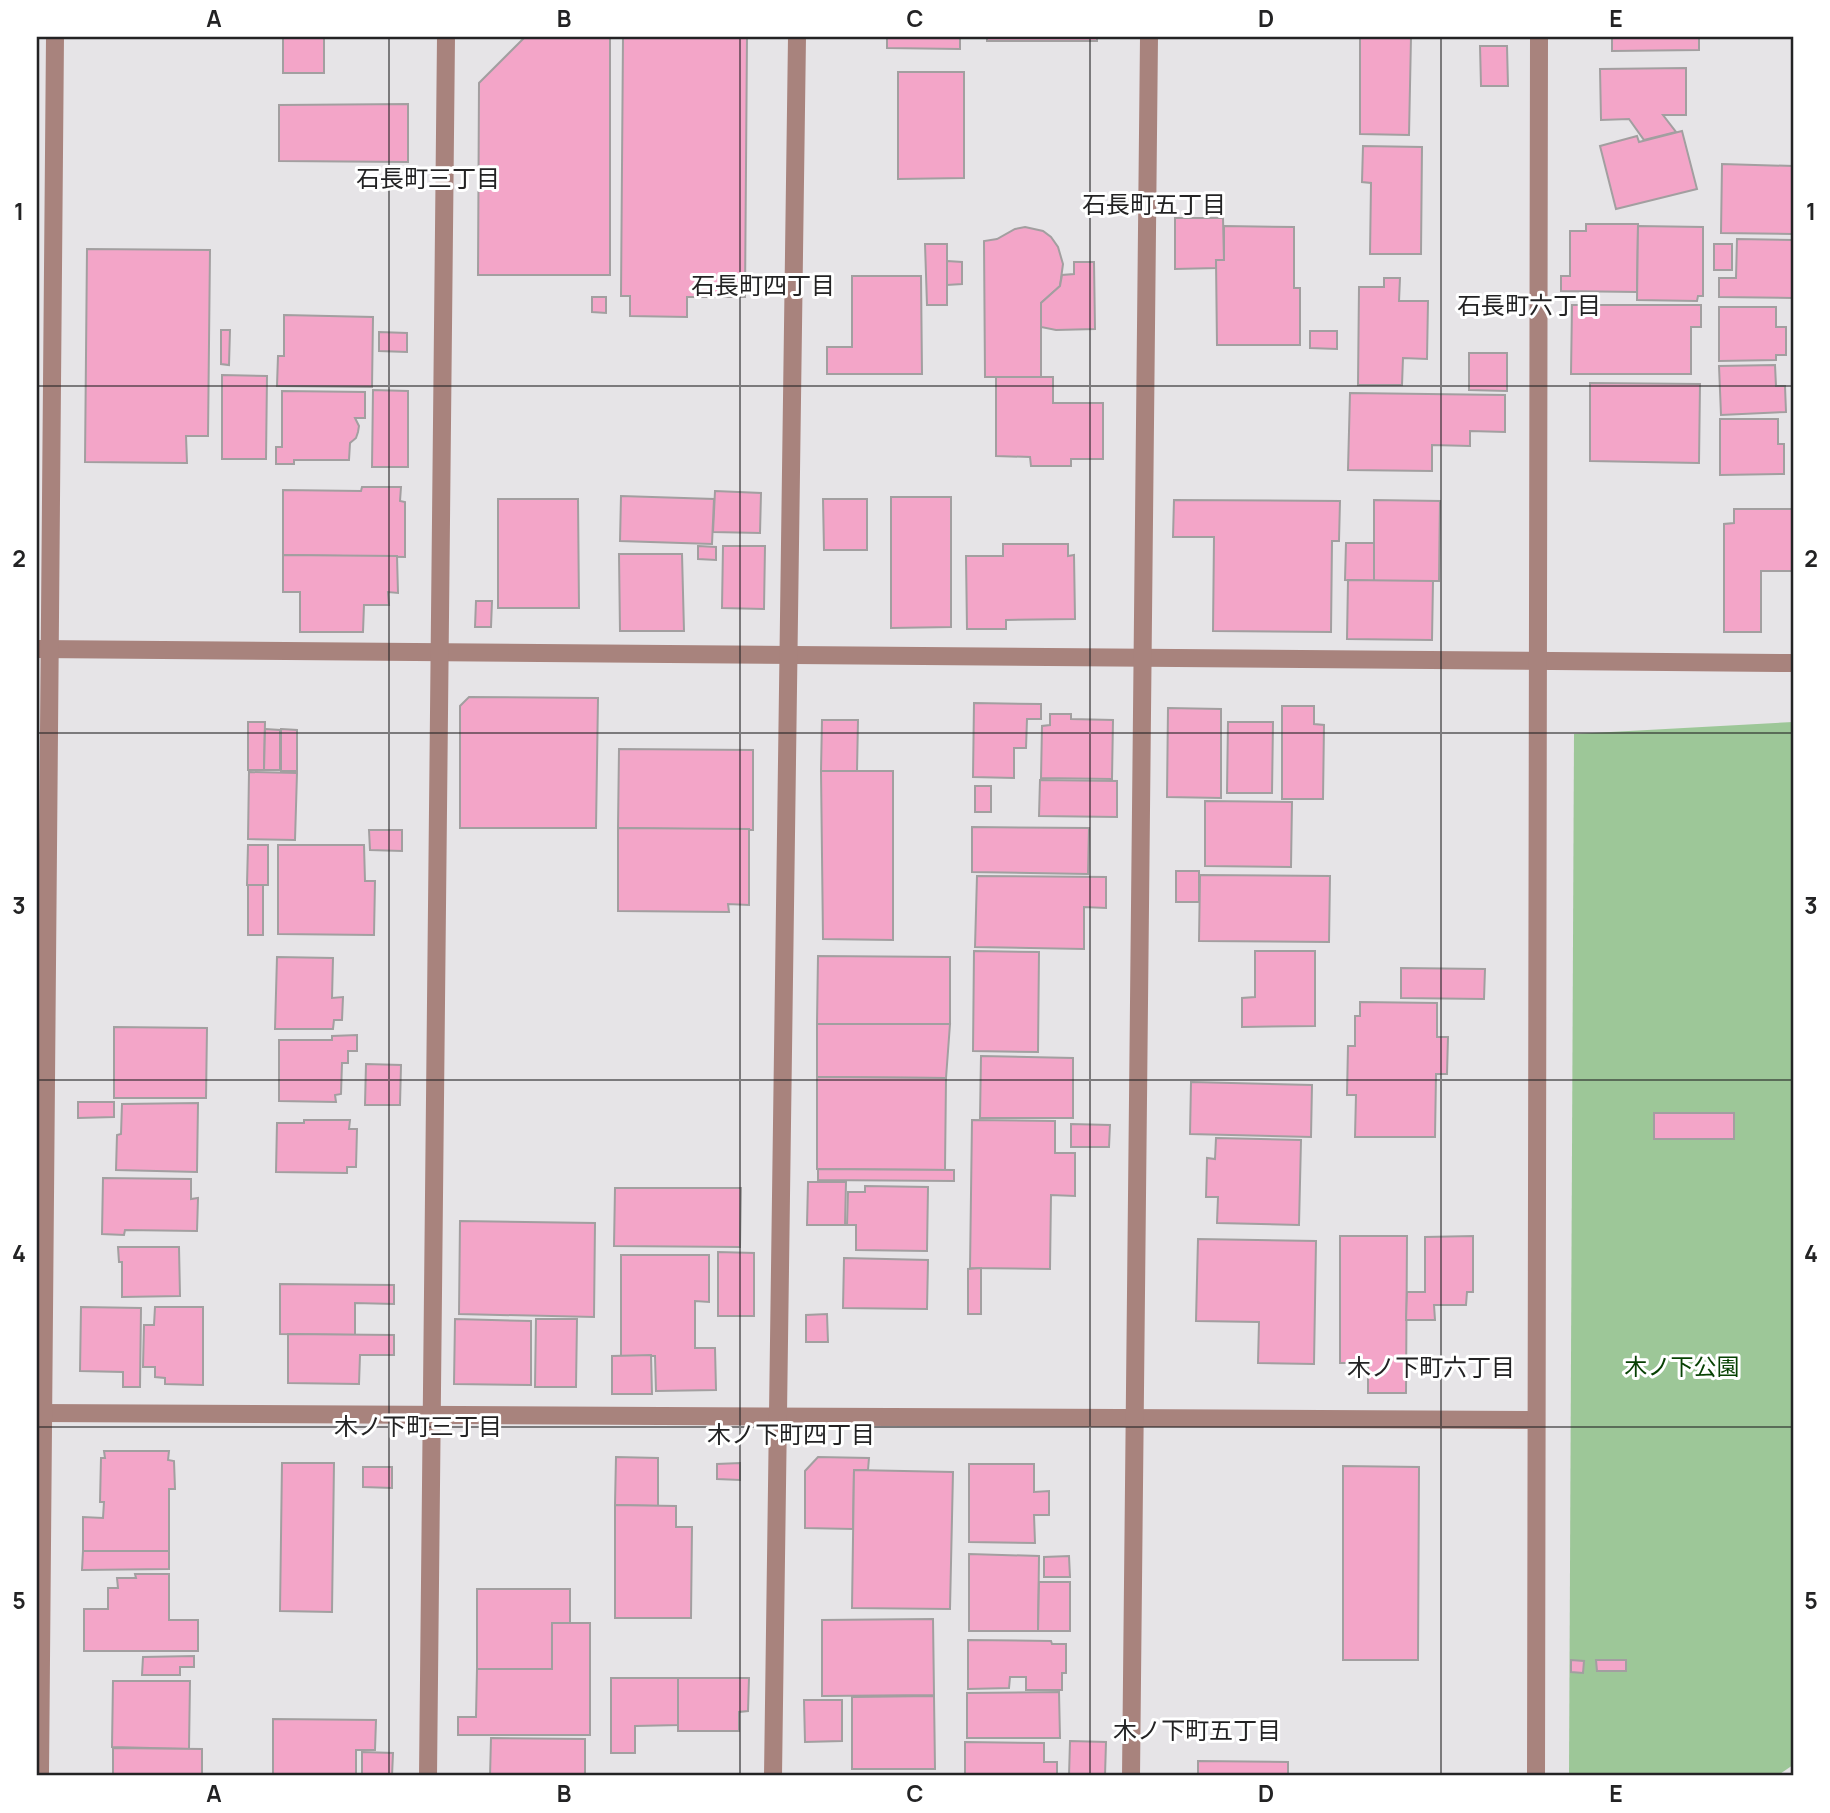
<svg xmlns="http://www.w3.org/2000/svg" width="1830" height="1813" viewBox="0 0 1830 1813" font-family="Manrope,'Noto Sans JP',sans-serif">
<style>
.green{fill:#9dc798}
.building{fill:#f3a5c8;stroke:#a29fa0;stroke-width:2}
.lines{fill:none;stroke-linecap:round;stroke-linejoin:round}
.street{stroke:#a8837d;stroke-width:18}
.grid{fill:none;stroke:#232324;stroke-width:2;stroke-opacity:0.55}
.labels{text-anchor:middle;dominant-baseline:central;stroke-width:6;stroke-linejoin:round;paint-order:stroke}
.park-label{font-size:23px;fill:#074103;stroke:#fff}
.neighbourhood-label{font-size:24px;fill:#232324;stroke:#fff}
.neatline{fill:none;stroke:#232324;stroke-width:2.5}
.grid-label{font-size:23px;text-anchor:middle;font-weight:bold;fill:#232324}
</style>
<rect width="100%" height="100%" fill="#e6e4e7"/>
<polygon class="green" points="1793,722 1793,1765 1777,1776 1569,1776 1574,734"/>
<g class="building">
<rect x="283" y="37" width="41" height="36"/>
<polygon points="525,37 610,37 610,275 478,275 479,83"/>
<polygon points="623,37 747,37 745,297 687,297 687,317 630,316 630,296 621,296"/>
<polygon points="887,37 960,37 960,49 887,48"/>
<rect x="987" y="37" width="110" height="4"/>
<polygon points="1360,37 1411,37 1409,135 1360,134"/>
<polygon points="1612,37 1699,37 1699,50 1612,51"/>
<polygon points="1480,46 1507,46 1508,86 1481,86"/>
<polygon points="1686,68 1686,115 1663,115 1676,132 1644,140 1629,119 1601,120 1600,69"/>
<polygon points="898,72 964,72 964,178 898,179"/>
<polygon points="408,104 408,162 279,161 279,105"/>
<polygon points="1682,131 1697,189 1616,209 1600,146 1637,136 1639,142"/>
<polygon points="1363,146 1422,147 1421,254 1370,254 1371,183 1362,182"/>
<polygon points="1722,164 1793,166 1793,234 1721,233"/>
<polygon points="1175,218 1223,218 1224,260 1216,260 1217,268 1175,269"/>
<polygon points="1586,224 1638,224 1637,292 1561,291 1561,276 1570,276 1570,231 1586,231"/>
<polygon points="1224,226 1294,227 1294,288 1300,288 1300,345 1217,345 1216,260 1224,260"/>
<polygon points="1638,226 1703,227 1703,296 1698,296 1697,301 1637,300"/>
<polygon points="1025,227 1043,231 1051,237 1058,247 1063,264 1060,286 1041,303 1041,377 985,377 984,241 997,239 1015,229"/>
<polygon points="1737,239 1793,240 1793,298 1719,297 1719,278 1736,278"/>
<polygon points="925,244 947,244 947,305 927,305"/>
<rect x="1714" y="244" width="18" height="26"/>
<polygon points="87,249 210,250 208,436 186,436 187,463 85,462"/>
<polygon points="947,261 962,262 962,284 947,285"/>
<polygon points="1074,262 1094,262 1095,329 1056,330 1041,327 1041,303 1060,286 1062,275 1074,274"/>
<polygon points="852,276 921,276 922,374 827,374 827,347 852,347"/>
<polygon points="1384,278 1400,278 1399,301 1428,301 1427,359 1403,358 1402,385 1358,385 1359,287 1384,287"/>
<polygon points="592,297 606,297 606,313 592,312"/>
<polygon points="1572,305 1701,305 1701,327 1691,327 1691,374 1571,374"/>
<polygon points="1719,307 1776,307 1776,327 1786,327 1786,355 1776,355 1776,360 1719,361"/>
<polygon points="284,315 373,317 372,387 277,386 278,356 284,356"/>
<polygon points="221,330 230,330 229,365 221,364"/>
<polygon points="1310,331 1337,331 1337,349 1310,348"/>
<polygon points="379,332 407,333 407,352 379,351"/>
<polygon points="1469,353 1507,353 1507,391 1469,390"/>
<polygon points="1775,365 1776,386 1785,386 1786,412 1721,415 1719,366"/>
<polygon points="222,375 267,376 266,459 222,459"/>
<polygon points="996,377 1053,377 1053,403 1103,403 1103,459 1071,459 1071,466 1031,466 1030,457 996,456"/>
<polygon points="1590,383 1700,384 1699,463 1590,461"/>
<polygon points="373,390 408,391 408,467 372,467"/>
<polygon points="282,391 365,392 365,418 355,418 359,426 358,432 356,438 350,443 349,460 294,460 294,464 276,464 276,447 282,447"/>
<polygon points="1350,393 1505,395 1505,432 1470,431 1470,446 1432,445 1432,471 1348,470"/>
<polygon points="1720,419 1778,419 1778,444 1784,444 1784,474 1720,475"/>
<polygon points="362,487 401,487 400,501 405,502 405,557 283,555 283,490 361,491"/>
<polygon points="715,491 761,493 760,533 713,532"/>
<polygon points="621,496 714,499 712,544 620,541"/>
<polygon points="891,497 951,497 951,627 891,628"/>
<polygon points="498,499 578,499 579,608 498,608"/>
<polygon points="823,499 867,499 867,550 824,550"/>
<polygon points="1174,500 1340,501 1339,541 1332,541 1331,632 1213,631 1214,537 1173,537"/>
<polygon points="1374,500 1440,501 1439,581 1374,581"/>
<polygon points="1734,509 1793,509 1793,571 1761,571 1761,632 1724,632 1724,524 1734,523"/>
<polygon points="1346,543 1374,543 1374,581 1345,580"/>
<polygon points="1003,544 1068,544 1068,556 1074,555 1075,619 1006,620 1006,629 967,629 966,556 1003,556"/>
<polygon points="698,546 716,547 716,560 698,559"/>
<polygon points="723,546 765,546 764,609 722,608"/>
<polygon points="619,554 682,554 684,631 620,631"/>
<polygon points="283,555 397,556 398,593 388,592 389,605 364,605 363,632 300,632 300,592 283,592"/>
<polygon points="1348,580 1433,581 1432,640 1347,639"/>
<polygon points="476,601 492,601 491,627 475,627"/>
<polygon points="469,697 598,698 596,828 460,828 460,706"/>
<polygon points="974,703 1041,704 1041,719 1027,719 1026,748 1014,748 1014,778 973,777"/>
<polygon points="1282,706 1314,706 1314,724 1324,725 1323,799 1282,799"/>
<polygon points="1168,708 1221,709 1221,798 1167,797"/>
<polygon points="1050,714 1071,714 1071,719 1113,720 1112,779 1041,778 1042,726 1050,725"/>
<polygon points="822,720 858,720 857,771 821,771"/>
<polygon points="248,722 265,722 264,770 248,770"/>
<polygon points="1228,722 1273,722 1272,793 1227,793"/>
<polygon points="265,729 280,730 280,770 264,770"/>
<polygon points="281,729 297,730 297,771 281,771"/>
<polygon points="619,749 753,750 753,830 618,828"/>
<polygon points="821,771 893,771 893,940 823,939"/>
<polygon points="249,772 297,773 295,840 248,839"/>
<polygon points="1040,780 1117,781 1117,817 1039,816"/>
<rect x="975" y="786" width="16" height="26"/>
<polygon points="1205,801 1292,802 1291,867 1205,866"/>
<polygon points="972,827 1089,828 1088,874 972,872"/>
<polygon points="618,828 749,829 749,905 728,904 729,912 618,911"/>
<polygon points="369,830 402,830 402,851 370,850"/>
<polygon points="248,845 268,845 268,885 247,885"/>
<polygon points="278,845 364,845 365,881 375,881 374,935 278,934"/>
<rect x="1176" y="871" width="23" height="31"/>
<polygon points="1200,875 1330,876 1329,942 1199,941"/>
<polygon points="977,876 1106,877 1106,908 1084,907 1084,949 975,947"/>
<rect x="248" y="885" width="15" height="50"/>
<polygon points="974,951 1039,952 1038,1052 973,1051"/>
<polygon points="1255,951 1315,951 1315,1026 1242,1027 1242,998 1255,997"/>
<polygon points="818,956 950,957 950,1024 817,1024"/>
<polygon points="277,957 333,958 332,998 343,997 342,1020 334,1020 333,1029 275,1029"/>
<polygon points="1401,968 1485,969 1484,999 1401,998"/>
<polygon points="1360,1002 1437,1003 1437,1037 1448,1037 1447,1074 1436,1074 1435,1137 1355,1137 1356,1095 1347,1095 1348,1046 1355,1046 1355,1016 1360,1016"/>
<polygon points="817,1024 950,1024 946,1078 817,1077"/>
<polygon points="114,1027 207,1028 206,1098 114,1098"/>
<polygon points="357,1035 357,1051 348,1051 348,1063 342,1063 341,1094 335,1095 336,1102 279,1101 279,1040 332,1040 332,1036"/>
<polygon points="981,1056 1073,1058 1073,1118 980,1118"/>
<polygon points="366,1064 401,1065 400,1105 365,1105"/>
<polygon points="817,1077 946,1078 945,1170 817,1169"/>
<polygon points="1191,1082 1312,1085 1311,1137 1190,1134"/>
<polygon points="78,1102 114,1102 114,1117 78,1118"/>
<polygon points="198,1103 197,1172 116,1170 117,1135 121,1134 122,1104"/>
<rect x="1654" y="1113" width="80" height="26"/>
<polygon points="304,1120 350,1120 349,1129 357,1129 356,1167 347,1167 347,1173 276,1172 277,1123 304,1123"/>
<polygon points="972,1120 1055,1121 1055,1153 1075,1153 1075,1196 1051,1195 1050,1269 970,1268"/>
<polygon points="1071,1124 1110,1125 1109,1147 1071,1147"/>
<polygon points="1216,1138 1301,1140 1299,1225 1217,1223 1218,1197 1206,1197 1207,1158 1215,1159"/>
<polygon points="818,1169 954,1170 954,1181 818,1180"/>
<polygon points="103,1178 191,1179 191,1199 198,1198 197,1231 125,1230 124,1235 102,1234"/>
<polygon points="808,1182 846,1182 845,1225 807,1225"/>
<polygon points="865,1186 928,1187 927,1251 856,1250 856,1225 847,1225 848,1192 865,1192"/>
<polygon points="615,1188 741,1188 740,1247 614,1246"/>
<polygon points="460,1221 595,1223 594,1317 459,1314"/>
<polygon points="1340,1236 1407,1236 1406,1393 1368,1393 1368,1363 1340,1363"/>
<polygon points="1473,1236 1473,1292 1467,1292 1466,1305 1434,1305 1435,1320 1406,1320 1407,1292 1425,1292 1425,1237"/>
<polygon points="1198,1239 1316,1241 1314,1364 1258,1363 1259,1322 1196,1321"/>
<polygon points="118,1247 179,1247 180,1296 122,1297 122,1262 119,1262"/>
<polygon points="718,1252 754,1253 754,1316 718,1316"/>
<polygon points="621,1255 709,1255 709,1302 695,1301 695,1348 715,1348 716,1390 656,1391 655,1356 621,1356"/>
<polygon points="844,1258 928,1260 927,1309 843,1308"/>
<polygon points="981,1268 981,1314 968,1314 968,1269"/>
<polygon points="280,1284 394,1285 394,1304 355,1303 355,1335 280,1334"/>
<polygon points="81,1307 141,1308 140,1387 123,1387 123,1372 80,1371"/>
<polygon points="155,1307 203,1307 203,1385 165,1384 165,1378 155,1377 155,1367 143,1367 144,1325 154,1325"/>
<polygon points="827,1314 828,1342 806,1342 806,1315"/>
<polygon points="455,1319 531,1321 531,1385 454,1384"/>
<polygon points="536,1319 577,1319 576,1387 535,1387"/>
<polygon points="288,1334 394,1335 394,1355 360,1355 359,1384 288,1383"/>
<polygon points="651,1355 652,1394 612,1394 612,1356"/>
<polygon points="104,1451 169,1451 168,1460 174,1461 175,1489 169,1489 169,1551 83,1551 83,1517 103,1518 104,1502 100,1502 101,1458 105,1458"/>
<polygon points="616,1457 658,1458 658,1506 615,1505"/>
<polygon points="818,1457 869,1458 868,1470 854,1470 853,1529 805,1528 805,1471"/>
<polygon points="282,1463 334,1463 332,1612 280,1611"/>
<polygon points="740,1463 740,1480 717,1479 717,1464"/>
<polygon points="969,1464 1034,1464 1034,1492 1049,1491 1049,1515 1034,1515 1035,1543 969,1542"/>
<polygon points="1343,1466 1419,1467 1418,1660 1343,1660"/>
<polygon points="363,1467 392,1467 392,1488 363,1487"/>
<polygon points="854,1470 953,1472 950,1609 852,1608"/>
<polygon points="615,1505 676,1506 676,1527 692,1527 691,1618 615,1618"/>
<polygon points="83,1551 169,1551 169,1569 82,1570"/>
<polygon points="969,1554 1039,1556 1038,1631 969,1631"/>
<polygon points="1069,1556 1070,1577 1044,1577 1044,1557"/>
<polygon points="135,1574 169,1574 169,1620 198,1620 198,1651 84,1651 84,1609 108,1609 108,1588 118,1588 117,1578 136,1578"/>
<polygon points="1039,1582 1070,1582 1070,1631 1038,1631"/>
<polygon points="477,1589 570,1589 570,1623 552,1623 552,1669 477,1669"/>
<polygon points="933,1619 934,1695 822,1696 822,1620"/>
<polygon points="552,1623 590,1623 590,1735 458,1735 458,1717 476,1717 477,1669 552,1669"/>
<polygon points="968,1640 1051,1641 1052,1644 1066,1644 1066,1673 1062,1673 1062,1690 1026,1690 1026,1677 1010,1677 1009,1688 968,1689"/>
<polygon points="194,1656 194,1667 180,1667 180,1675 142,1675 143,1657"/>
<polygon points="1571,1660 1584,1661 1583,1673 1571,1672"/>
<polygon points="1596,1660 1626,1660 1626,1671 1597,1671"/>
<polygon points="611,1678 678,1678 679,1725 635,1726 635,1753 611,1753"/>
<polygon points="678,1678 749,1678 748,1711 739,1712 739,1731 678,1731"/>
<polygon points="113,1681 190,1681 189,1749 112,1747"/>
<polygon points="1059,1692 1060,1738 967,1738 967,1693"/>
<polygon points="934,1696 935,1769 852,1769 852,1697"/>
<polygon points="804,1700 842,1700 842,1741 805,1742"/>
<polygon points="273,1719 376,1720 375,1750 356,1750 356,1776 273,1776"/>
<polygon points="491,1738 585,1739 585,1776 490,1776"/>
<polygon points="1070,1741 1106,1742 1105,1776 1069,1776"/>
<polygon points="965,1742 1044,1743 1044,1762 1057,1762 1057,1776 965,1776"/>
<polygon points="113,1748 202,1749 202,1776 113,1776"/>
<polygon points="362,1752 393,1753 392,1776 362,1776"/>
<polygon points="1198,1761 1288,1762 1288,1776 1198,1776"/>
<polygon points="939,1774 939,1776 840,1776 840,1775"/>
</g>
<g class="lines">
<g class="street">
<polyline points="37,649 1793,663"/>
<polyline points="37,1413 1535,1420"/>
<polyline points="40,1776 55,37"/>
<polyline points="428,1776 446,37"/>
<polyline points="773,1776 797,37"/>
<polyline points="1131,1776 1149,37"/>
<polyline points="1536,1776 1539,37"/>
</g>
</g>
<path class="grid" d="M389,37V1776M740,37V1776M1090,37V1776M1441,37V1776M37,386H1793M37,733H1793M37,1080H1793M37,1427H1793"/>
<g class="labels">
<g class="park-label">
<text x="1682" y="1366">木ノ下公園</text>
</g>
<g class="neighbourhood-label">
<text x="428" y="177">石長町三丁目</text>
<text x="1154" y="203">石長町五丁目</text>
<text x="763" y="284">石長町四丁目</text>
<text x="1529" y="304">石長町六丁目</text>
<text x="1431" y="1366">木ノ下町六丁目</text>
<text x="418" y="1425">木ノ下町三丁目</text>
<text x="791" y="1433">木ノ下町四丁目</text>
<text x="1197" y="1729">木ノ下町五丁目</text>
</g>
</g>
<rect width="1830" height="1813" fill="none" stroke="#ffffff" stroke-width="77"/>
<rect x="38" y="38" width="1754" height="1736" class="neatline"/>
<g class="grid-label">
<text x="214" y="27">A</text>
<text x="564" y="27">B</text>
<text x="915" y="27">C</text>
<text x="1266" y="27">D</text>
<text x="1616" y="27">E</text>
<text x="19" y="220">1</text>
<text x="1811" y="220">1</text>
<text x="19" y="567">2</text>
<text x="1811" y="567">2</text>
<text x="19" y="914">3</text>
<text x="1811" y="914">3</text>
<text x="19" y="1262">4</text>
<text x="1811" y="1262">4</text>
<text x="19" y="1609">5</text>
<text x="1811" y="1609">5</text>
<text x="214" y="1802">A</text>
<text x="564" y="1802">B</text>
<text x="915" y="1802">C</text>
<text x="1266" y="1802">D</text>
<text x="1616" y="1802">E</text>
</g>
</svg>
